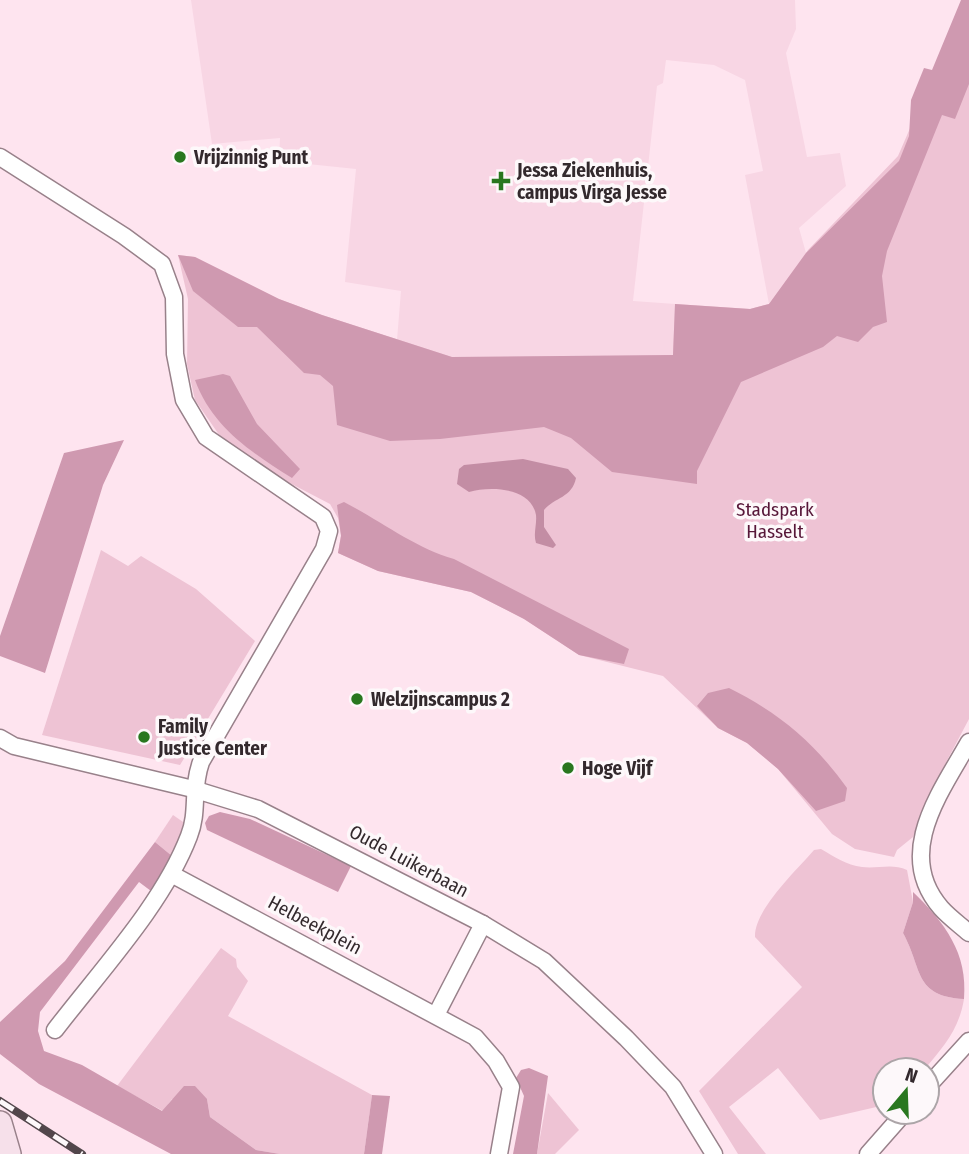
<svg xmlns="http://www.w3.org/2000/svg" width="969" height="1154" viewBox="0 0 969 1154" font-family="'Fira Sans Condensed',sans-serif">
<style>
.built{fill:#f8d6e4}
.green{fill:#eec3d4}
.forest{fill:#cf99b0}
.water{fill:#c38da4}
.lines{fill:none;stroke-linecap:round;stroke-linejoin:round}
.minor-casing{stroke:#98818a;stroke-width:19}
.secondary-casing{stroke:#98818a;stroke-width:26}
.minor{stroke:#fff;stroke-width:16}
.secondary{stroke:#f6e0ea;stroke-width:23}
.rail-casing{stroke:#52464b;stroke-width:8}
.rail{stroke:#fdf8fa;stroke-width:5;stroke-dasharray:16;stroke-linecap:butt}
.poi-dot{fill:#29771f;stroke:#fdf8fa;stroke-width:2.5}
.labels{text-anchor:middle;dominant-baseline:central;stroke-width:7;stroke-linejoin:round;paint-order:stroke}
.poi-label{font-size:19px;font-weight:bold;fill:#33292d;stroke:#fdf8fa;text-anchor:start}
.park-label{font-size:19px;fill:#571739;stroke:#fdf8fa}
.street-label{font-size:19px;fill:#33292d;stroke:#fdf8fa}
</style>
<rect width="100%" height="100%" fill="#fee4ef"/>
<polygon class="built" points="191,0 795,0 796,29 786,53 807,157 840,153 846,186 799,228 806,253 769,304 745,175 763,171 745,80 714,65 666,60 663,83 657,86 633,301 675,304 674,355 452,357 397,340 401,291 345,282 356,169 279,161 280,138 212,144"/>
<g class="green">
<polygon points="969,0 969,719 933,787 913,837 897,850 894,857 855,849 832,834 778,769 747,743 718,728 663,676 579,655 524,619 471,592 378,571 338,553 341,535 338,518 330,504 261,468 222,439 195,400 187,364 188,299 178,255 195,257 279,299 322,315 452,357 673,355 675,304 750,309 769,304 808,250 898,156 963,6"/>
<polygon points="101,550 128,566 141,556 196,589 255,641 180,765 42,735"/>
<polygon points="173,815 186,824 172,856 155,842"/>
<path d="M821,849C835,857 846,865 862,867C878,869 892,863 907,870L913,902L903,933C923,969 913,996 964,999C959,1030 943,1047 924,1070H885V1105L820,1120L778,1068L729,1107L766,1154H738L699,1091L802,987L755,937C754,910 796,871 814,850Z"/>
<polygon points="221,948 236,959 237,967 248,981 228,1016 372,1095 364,1154 280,1154 256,1150 210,1117 207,1099 172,1099 163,1111 117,1086"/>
<polygon points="548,1093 579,1130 555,1154 537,1154"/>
</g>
<g class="forest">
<polygon points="961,0 969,0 969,84 955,119 942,115 887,251 882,276 887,322 873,327 858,342 837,336 823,347 741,382 697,471 697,484 612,472 571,438 544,427 440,439 390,441 337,425 333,386 320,375 304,373 257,327 238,327 193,291 178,255 195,257 279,299 322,315 452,357 673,355 675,304 750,309 769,304 806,253 899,161 909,136 911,100 924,68 932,70"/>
<path d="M223,374L230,376L257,424L300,469L292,478C252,453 212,427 195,380Z"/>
<polygon points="124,440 103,485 45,673 0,656 0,636 64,453"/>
<path d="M344,502C381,521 415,548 454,559L629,649L624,664L579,655L524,619L471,592L378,571L338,553L341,536L337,505Z"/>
<path d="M729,688C779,713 814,742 847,788L845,801L816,811L778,769L747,743L718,728L697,706L708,693Z"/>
<polygon points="220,812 250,819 351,866 338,892 207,830 205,823 209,816"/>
<polygon points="155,842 172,856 151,891 139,882 40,1012 38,1031 44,1051 82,1065 162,1111 184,1086 195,1086 207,1099 210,1117 256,1150 280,1154 171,1154 39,1084 0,1054 0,1022 65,961"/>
<path d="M913,892C945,923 968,953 964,999C913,996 923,969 903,933L913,902Z"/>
<polygon points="529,1068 548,1076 537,1154 513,1154 524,1096 516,1078 521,1070"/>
<polygon points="372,1095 390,1096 382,1154 364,1154"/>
</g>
<path class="water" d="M523,459L568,469L576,478C572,498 555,497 544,510V527L556,545L553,548L536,543C533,534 537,525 536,515C531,487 490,486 469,492L457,484L459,469L464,465Z"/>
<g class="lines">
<g class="minor-casing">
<g id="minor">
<path d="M0,157L124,236L162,264L174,297L175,354L184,400L206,437L323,517L329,531L324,549L201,762C191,790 199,811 189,836C163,904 100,971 55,1030"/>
<polyline points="0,738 14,746 193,789 258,809 483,924 544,961 626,1038 673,1087 714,1154"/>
<path d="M969,742C940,793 894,854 941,908C949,917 960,925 969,933"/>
<polyline points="173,875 475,1037 496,1061 511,1087 499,1154"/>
<polyline points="436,1015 483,924"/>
<polyline points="927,1087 969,1041"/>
<polyline points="868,1154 905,1112"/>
</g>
</g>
<g class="secondary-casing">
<polyline id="secondary" points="0,1123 9,1154"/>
</g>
<use href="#minor" class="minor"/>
<use href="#secondary" class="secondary"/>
<g class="rail-casing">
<polyline id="rail" points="0,1101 82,1154"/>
</g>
<use href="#rail" class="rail"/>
</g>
<g class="poi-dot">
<circle cx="180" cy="157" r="7"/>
<path d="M497.5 170.5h7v7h7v7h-7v7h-7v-7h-7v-7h7z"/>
<circle cx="357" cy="699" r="7"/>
<circle cx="144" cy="737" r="7"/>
<circle cx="568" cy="768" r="7"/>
</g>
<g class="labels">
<g class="poi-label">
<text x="194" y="157">Vrijzinnig Punt</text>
<text x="517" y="170">Jessa Ziekenhuis,<tspan x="517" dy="22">campus Virga Jesse</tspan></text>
<text x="371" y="699">Welzijnscampus 2</text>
<text x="158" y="726">Family<tspan x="158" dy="22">Justice Center</tspan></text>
<text x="582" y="768">Hoge Vijf</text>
</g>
<g class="park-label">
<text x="775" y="509">Stadspark<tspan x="775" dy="22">Hasselt</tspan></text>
</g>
<g class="street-label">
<text transform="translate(409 861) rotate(28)">Oude Luikerbaan</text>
<text transform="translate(315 925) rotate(28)">Helbeekplein</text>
</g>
</g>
<g transform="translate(906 1091) rotate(19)"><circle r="33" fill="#fdf8fa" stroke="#aca5a8" stroke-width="2"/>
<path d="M0-5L12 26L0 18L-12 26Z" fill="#29771f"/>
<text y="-10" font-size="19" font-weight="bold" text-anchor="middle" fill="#33292d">N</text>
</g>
</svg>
